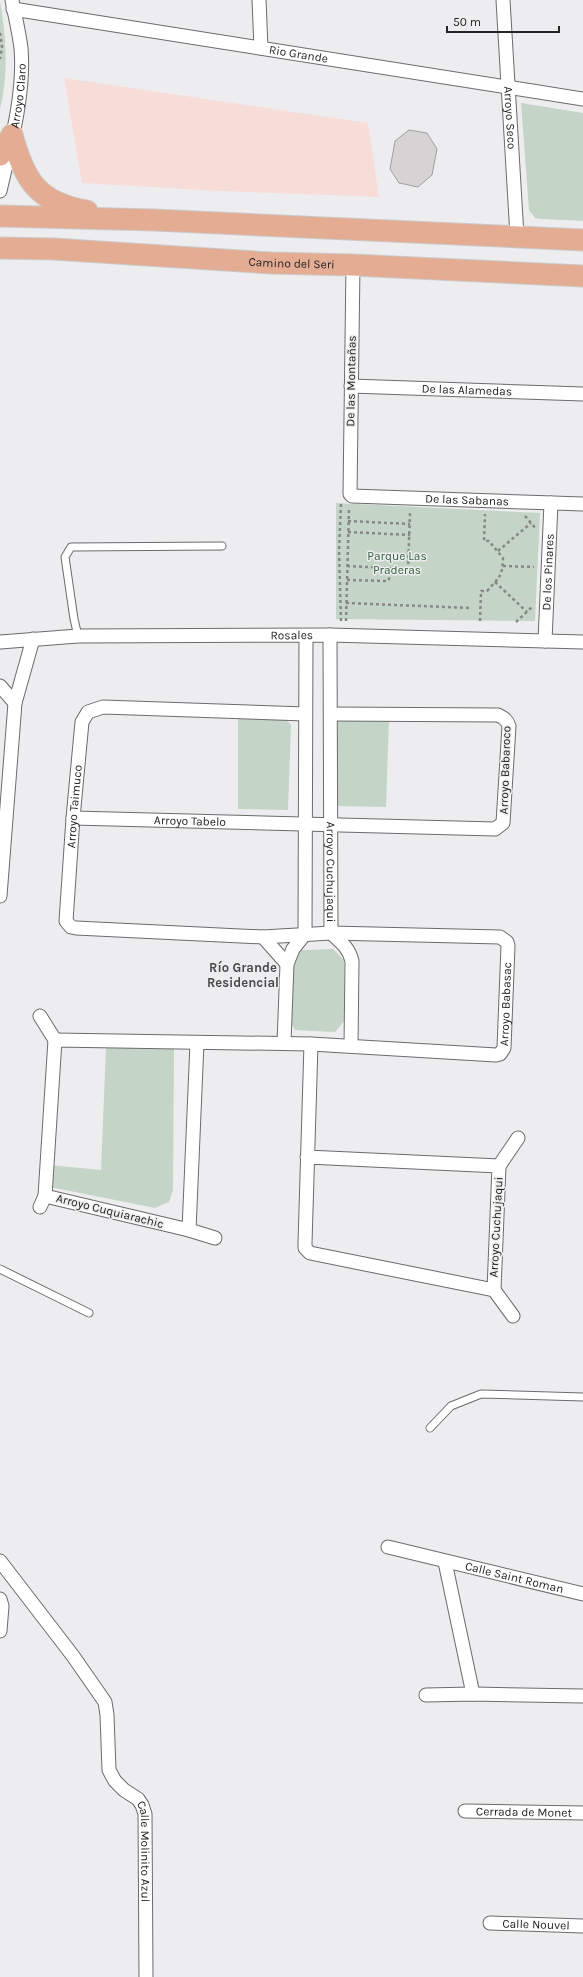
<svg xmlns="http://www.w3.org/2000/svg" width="583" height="1977" viewBox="0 0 583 1977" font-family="Karla,sans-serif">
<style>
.education{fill:#f7dcd7}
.green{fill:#c4d4c6}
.building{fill:#d5d3d4;stroke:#a19fa0}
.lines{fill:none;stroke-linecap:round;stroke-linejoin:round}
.lane-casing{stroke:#6b6b6c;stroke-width:9}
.street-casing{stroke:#6b6b6c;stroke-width:15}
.primary-casing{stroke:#cacaca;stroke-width:23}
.path{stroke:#878788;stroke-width:2.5;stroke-dasharray:3 3;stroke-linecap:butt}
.lane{stroke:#fff;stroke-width:7}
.street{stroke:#fff;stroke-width:13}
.primary{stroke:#e4ac93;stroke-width:21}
.labels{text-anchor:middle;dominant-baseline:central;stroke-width:3;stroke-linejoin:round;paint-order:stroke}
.street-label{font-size:12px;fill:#232323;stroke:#ededef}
.park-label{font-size:12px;fill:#36603e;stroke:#ededef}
.neighbourhood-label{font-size:13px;font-weight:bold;fill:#484849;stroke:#ededef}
</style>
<rect width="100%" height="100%" fill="#ededef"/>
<polygon class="education" points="64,78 368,123 379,197 221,191 82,183"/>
<g class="green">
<path d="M0,1C6,37 9,73 0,109Z"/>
<polygon points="521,103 583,113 583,221 541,219 535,218 529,210"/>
<polygon points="336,503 540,513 535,621 336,619"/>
<polygon points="238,717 285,718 291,725 288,810 238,809"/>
<polygon points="335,719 389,719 386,807 335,806"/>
<polygon points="333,949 344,960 344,1021 335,1032 295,1030 289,1019 290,960 301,950"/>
<polygon points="106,1048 174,1048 173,1190 169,1202 155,1208 50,1187 50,1165 101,1170"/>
</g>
<polygon class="building" points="409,130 427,133 437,149 432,175 418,187 399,183 390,169 395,141"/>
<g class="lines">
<g class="lane-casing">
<g id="lane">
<polyline points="78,636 74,619 65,557 71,547 222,546"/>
<polyline points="0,1269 89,1313"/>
<polyline points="430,1428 451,1406 481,1394 583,1397"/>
</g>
</g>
<g class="street-casing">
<g id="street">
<polyline points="259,0 261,48"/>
<path id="s1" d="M503,0L517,236"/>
<path id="s2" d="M13,9L583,99"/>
<path id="s3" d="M0,191C10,147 25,94 21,48C19,32 15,16 12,0"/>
<path id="s4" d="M353,265L350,494L352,496L583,504"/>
<path id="s5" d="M351,386L583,394"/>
<path id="s6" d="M330,635L331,933C341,942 349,948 352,961L351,1046"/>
<path id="s7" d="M545,641L551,503"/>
<path id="s8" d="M0,642L78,636L330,635L583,642"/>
<polyline points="0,686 15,703"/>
<path id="s9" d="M73,818L495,829L503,823L509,726C507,720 504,718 498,715L331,714"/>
<polyline points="0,896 15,703 33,639"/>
<polyline points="263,937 287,964"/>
<polyline points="40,1016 55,1040"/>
<path id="s10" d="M197,1043L189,1230L45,1196L55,1040L311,1044L496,1055L500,1054L504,1048L508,946L507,942L500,937L331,933L263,937L76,928L71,927L66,921L73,818L82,722L88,712L103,707L305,714"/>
<polyline points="284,1043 287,964 293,949 305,934 306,636"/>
<polyline points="307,1157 499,1166 494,1290 310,1253 305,1248 305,1243 311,1044"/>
<polyline points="499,1166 518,1138"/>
<polyline points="40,1207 45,1196"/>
<polyline points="189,1230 215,1238"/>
<polyline points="494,1290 513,1316"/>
<path id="s11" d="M388,1547L583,1594"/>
<path id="s12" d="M0,1561L73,1656L105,1702L107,1715L109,1770L115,1781L124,1790L138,1799L142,1805L145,1814L146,1977"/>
<polyline points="445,1562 473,1694"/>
<polyline points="0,1599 2,1606 0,1631"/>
<polyline points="426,1695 473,1694 583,1696"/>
<path id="s13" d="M465,1811L583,1813"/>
<path id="s14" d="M490,1923L583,1926"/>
</g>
</g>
<g class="primary-casing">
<g id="primary">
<path d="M12,135C24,179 37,203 87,211"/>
<polyline points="0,155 12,135"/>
<polyline points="0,216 154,220 583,240"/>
<path id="s15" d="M0,248L53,249L271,263L353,265L583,276"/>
</g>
</g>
<g class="path">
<polyline points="0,33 2,47 0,59"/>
<polyline points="525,516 536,529"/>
<polyline points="348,521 410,524"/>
<polyline points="348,532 410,535"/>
<polyline points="498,551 531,523"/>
<polyline points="347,566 408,569 410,513"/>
<polyline points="503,566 534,567"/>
<polyline points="347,580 388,581 389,579 390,568"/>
<polyline points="495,582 527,612"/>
<polyline points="346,603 472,608"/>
<polyline points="341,621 339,551 341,504"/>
<polyline points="346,621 349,508"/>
<path d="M480,621L481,591H487C500,576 502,578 503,558L489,541H484L485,514"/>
<polyline points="516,622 532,607"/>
</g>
<use href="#lane" class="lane"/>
<use href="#street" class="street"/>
<use href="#primary" class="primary"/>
</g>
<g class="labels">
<g class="street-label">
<text stroke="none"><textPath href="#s2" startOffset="289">Rio Grande</textPath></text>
<text stroke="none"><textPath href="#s3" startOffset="97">Arroyo Claro</textPath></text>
<text stroke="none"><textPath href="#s1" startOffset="118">Arroyo Seco</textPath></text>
<text stroke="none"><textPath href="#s15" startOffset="292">Camino del Seri</textPath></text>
<text transform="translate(351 381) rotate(-89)">De las Montañas</text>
<text stroke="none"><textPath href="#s5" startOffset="116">De las Alamedas</textPath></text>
<text stroke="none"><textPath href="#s4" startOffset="347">De las Sabanas</textPath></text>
<text stroke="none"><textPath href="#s7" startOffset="69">De los Pinares</textPath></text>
<text stroke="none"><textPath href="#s8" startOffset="292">Rosales</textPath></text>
<text transform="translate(505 770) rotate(-88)">Arroyo Babaroco</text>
<text stroke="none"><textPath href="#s10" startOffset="1611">Arroyo Taimuco</textPath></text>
<text stroke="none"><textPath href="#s9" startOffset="117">Arroyo Tabelo</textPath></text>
<text stroke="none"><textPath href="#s6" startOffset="237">Arroyo Cuchujaqui</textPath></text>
<text stroke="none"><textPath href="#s10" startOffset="988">Arroyo Babasac</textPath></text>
<text transform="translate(110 1211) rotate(14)">Arroyo Cuquiarachic</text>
<text transform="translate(496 1227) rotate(-87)">Arroyo Cuchujaqui</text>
<text stroke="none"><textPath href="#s11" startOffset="130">Calle Saint Roman</textPath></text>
<text stroke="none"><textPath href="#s13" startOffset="59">Cerrada de Monet</textPath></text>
<text stroke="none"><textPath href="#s12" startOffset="340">Calle Molinito Azul</textPath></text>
<text stroke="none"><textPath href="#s14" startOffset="46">Calle Nouvel</textPath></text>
</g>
<g class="park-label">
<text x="397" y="556">Parque Las<tspan x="397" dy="14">Praderas</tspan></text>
</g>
<g class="neighbourhood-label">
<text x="243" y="967">Río Grande<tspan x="243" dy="15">Residencial</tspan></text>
</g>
</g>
<path d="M447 26v6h112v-6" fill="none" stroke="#232323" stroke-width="2"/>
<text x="453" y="26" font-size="12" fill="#232323" stroke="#ededef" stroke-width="3" paint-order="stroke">50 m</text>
</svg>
